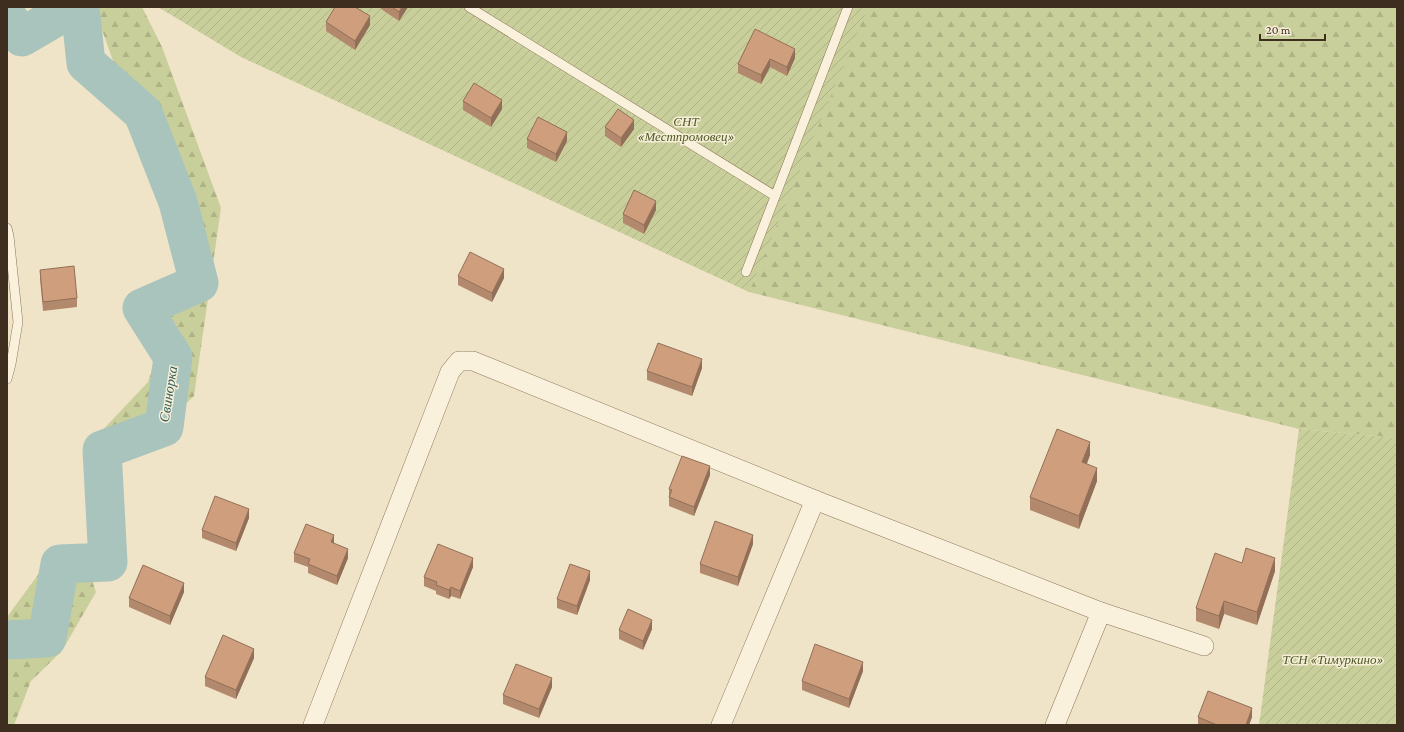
<svg xmlns="http://www.w3.org/2000/svg" width="1404" height="732" viewBox="0 0 1404 732" font-family="'Crimson Pro',serif">
<style>
.forest{fill:url(#forest-firs)}
.garden{fill:url(#garden-furrows)}
.lines{fill:none;stroke-linecap:round;stroke-linejoin:round}
.river{stroke:#a9c4bc;stroke-width:39}
.lane-casing{stroke:#8d765c;stroke-width:10}
.street-casing{stroke:#8d765c;stroke-width:20}
.lane{stroke:#faf1dc;stroke-width:9}
.street{stroke:#faf1dc;stroke-width:19}
.wall{fill:#b2896c}
.shaded-wall{fill:#916f58}
.building{fill:#cf9f7d;stroke:#916f58}
.labels{text-anchor:middle;dominant-baseline:central;stroke-width:3;stroke-linejoin:round;paint-order:stroke}
.park-label{font-size:13px;font-style:italic;fill:#4d5a26;stroke:#f7eed8}
.water-label{font-size:14px;font-style:italic;fill:#2f5d5a;stroke:#f7eed8}
</style>
<defs>
<pattern id="forest-firs" width="22" height="20" patternUnits="userSpaceOnUse"><rect width="22" height="20" fill="#c9cf9b"/><path d="M5 1l3.5 6h-7zM16 11l3.5 6h-7z" fill="#aeb285"/></pattern>
<pattern id="garden-furrows" width="10" height="10" patternUnits="userSpaceOnUse"><rect width="10" height="10" fill="#c9cf9b"/><path d="M-1 1l2-2M0 10L10 0M9 11l2-2" fill="none" stroke="#aeb285"/></pattern>
</defs>
<rect width="100%" height="100%" fill="#f0e4c8"/>
<g class="forest">
<polygon points="94,7 142,7 162,47 221,208 194,396 120,465 97,436 148,382 180,279 166,211"/>
<polygon points="863,7 1397,7 1397,438 1299,429 749,292"/>
<polygon points="80,544 96,592 62,651 31,681 14,725 7,725 7,617 51,557"/>
</g>
<g class="garden">
<polygon points="158,7 868,7 749,292 241,57"/>
<polygon points="1299,429 1397,438 1397,725 1259,725"/>
</g>
<g class="lines">
<g class="river">
<polyline points="7,17 22,37 73,7"/>
<polyline points="7,640 47,638 60,564 108,562 102,450 164,427 173,357 142,308 199,283 178,202 143,113 86,63 80,7"/>
</g>
<g class="lane-casing">
<g id="lane">
<polyline points="469,7 775,196"/>
<polyline points="7,228 9,236 18,322 11,364 7,379"/>
<polyline points="746,272 848,7"/>
</g>
</g>
<g class="street-casing">
<g id="street">
<polyline points="313,725 450,372 459,361 473,361 815,500 1101,612 1204,646"/>
<polyline points="721,725 815,500"/>
<polyline points="1055,725 1101,612"/>
</g>
</g>
<use href="#lane" class="lane"/>
<use href="#street" class="street"/>
</g>
<g class="wall">
<polygon points="381,7 408,7 399,21 381,9"/>
<polygon points="326,22 370,25 355,50 326,31"/>
<polygon points="755,29 795,58 787,76 770,67 761,84 738,73 738,64"/>
<polygon points="463,101 502,109 491,127 463,110"/>
<polygon points="605,127 634,129 621,147 605,136"/>
<polygon points="527,139 567,141 556,162 527,148"/>
<polygon points="656,210 644,234 623,223 623,214"/>
<polygon points="40,270 77,298 77,307 43,311 40,279"/>
<polygon points="458,276 504,278 492,302 458,285"/>
<polygon points="702,368 692,396 647,380 647,371"/>
<polygon points="1090,455 1087,464 1097,481 1079,529 1030,510 1030,497"/>
<polygon points="710,475 694,516 669,506 669,489"/>
<polygon points="249,518 236,551 202,538 202,530"/>
<polygon points="334,544 348,558 337,585 308,573 308,567 294,562 294,553"/>
<polygon points="753,544 738,586 700,573 700,564"/>
<polygon points="1242,563 1275,571 1257,625 1224,614 1219,629 1196,621 1196,608"/>
<polygon points="473,567 460,599 451,596 449,599 436,594 436,591 424,586 424,577"/>
<polygon points="590,580 577,615 557,608 557,599"/>
<polygon points="184,592 170,625 129,607 129,598"/>
<polygon points="652,629 643,650 619,639 619,630"/>
<polygon points="254,658 236,699 205,686 205,677"/>
<polygon points="863,671 849,708 802,690 802,681"/>
<polygon points="552,687 539,718 503,704 503,695"/>
<polygon points="1198,717 1252,717 1249,725 1198,725"/>
</g>
<g class="shaded-wall">
<polygon points="402,7 408,7 399,21 399,12"/>
<polygon points="370,16 370,25 355,50 355,41"/>
<polygon points="795,49 795,58 787,76 787,67"/>
<polygon points="770,59 770,67 761,84 761,75"/>
<polygon points="502,100 502,109 491,127 491,118"/>
<polygon points="634,120 634,129 621,147 621,138"/>
<polygon points="567,132 567,141 556,162 556,154"/>
<polygon points="656,201 656,210 644,234 644,225"/>
<polygon points="504,269 504,278 492,302 492,293"/>
<polygon points="702,359 702,368 692,396 692,387"/>
<polygon points="1090,442 1090,455 1082,475 1082,462"/>
<polygon points="710,466 710,475 694,516 694,507"/>
<polygon points="1097,468 1097,481 1079,529 1079,516"/>
<polygon points="249,509 249,518 236,551 236,543"/>
<polygon points="334,535 334,544 331,542"/>
<polygon points="753,535 753,544 738,586 738,577"/>
<polygon points="348,549 348,558 337,585 337,576"/>
<polygon points="473,558 473,567 460,599 460,591"/>
<polygon points="1275,558 1275,571 1257,625 1257,612"/>
<polygon points="590,571 590,580 577,615 577,606"/>
<polygon points="184,583 184,592 170,625 170,616"/>
<polygon points="451,587 451,596 449,599 449,590"/>
<polygon points="1224,601 1224,614 1219,629 1219,616"/>
<polygon points="652,620 652,629 643,650 643,641"/>
<polygon points="254,649 254,658 236,699 236,690"/>
<polygon points="863,662 863,671 849,708 849,699"/>
<polygon points="552,678 552,687 539,718 539,709"/>
<polygon points="1252,708 1252,717 1249,725 1246,725"/>
</g>
<g class="building">
<polygon points="335,7 355,7 370,16 355,41 326,22"/>
<polygon points="392,7 402,7 399,12"/>
<polygon points="755,29 795,49 787,67 770,59 761,75 738,64"/>
<polygon points="474,83 502,100 491,118 463,101"/>
<polygon points="618,109 634,120 621,138 605,127"/>
<polygon points="538,117 567,132 556,154 527,139"/>
<polygon points="634,190 656,201 644,225 623,214"/>
<polygon points="470,252 504,269 492,293 458,276"/>
<polygon points="74,266 77,298 43,302 40,270"/>
<polygon points="658,343 702,359 692,387 647,371"/>
<polygon points="1057,429 1090,442 1082,462 1097,468 1079,516 1030,497"/>
<polygon points="682,456 710,466 694,507 669,497 672,490 669,489"/>
<polygon points="215,496 249,509 236,543 202,530"/>
<polygon points="715,521 753,535 738,577 700,564"/>
<polygon points="306,524 334,535 331,542 348,549 337,576 308,564 310,559 294,553"/>
<polygon points="438,544 473,558 460,591 451,587 449,590 436,585 437,582 424,577"/>
<polygon points="1246,548 1275,558 1257,612 1224,601 1219,616 1196,608 1215,553 1242,563"/>
<polygon points="570,564 590,571 577,606 557,599"/>
<polygon points="143,565 184,583 170,616 129,598"/>
<polygon points="628,609 652,620 643,641 619,630"/>
<polygon points="223,635 254,649 236,690 205,677"/>
<polygon points="815,644 863,662 849,699 802,681"/>
<polygon points="516,664 552,678 539,709 503,695"/>
<polygon points="1208,691 1252,708 1246,725 1217,725 1198,717"/>
</g>
<g class="labels">
<g class="park-label">
<text x="686" y="121">СНТ<tspan x="686" dy="15">«Местпромовец»</tspan></text>
<text x="1333" y="659">ТСН «Тимуркино»</text>
</g>
<g class="water-label">
<text transform="translate(168 394) rotate(-81)">Свинорка</text>
</g>
</g>
<rect width="1404" height="732" fill="none" stroke="#3d2e20" stroke-width="16"/>
<path d="M1260 34v6h65v-6" fill="none" stroke="#3d2e20" stroke-width="2"/>
<text x="1266" y="34" font-size="12" fill="#3d2e20" stroke="#f7eed8" stroke-width="3" paint-order="stroke">20 m</text>
</svg>
